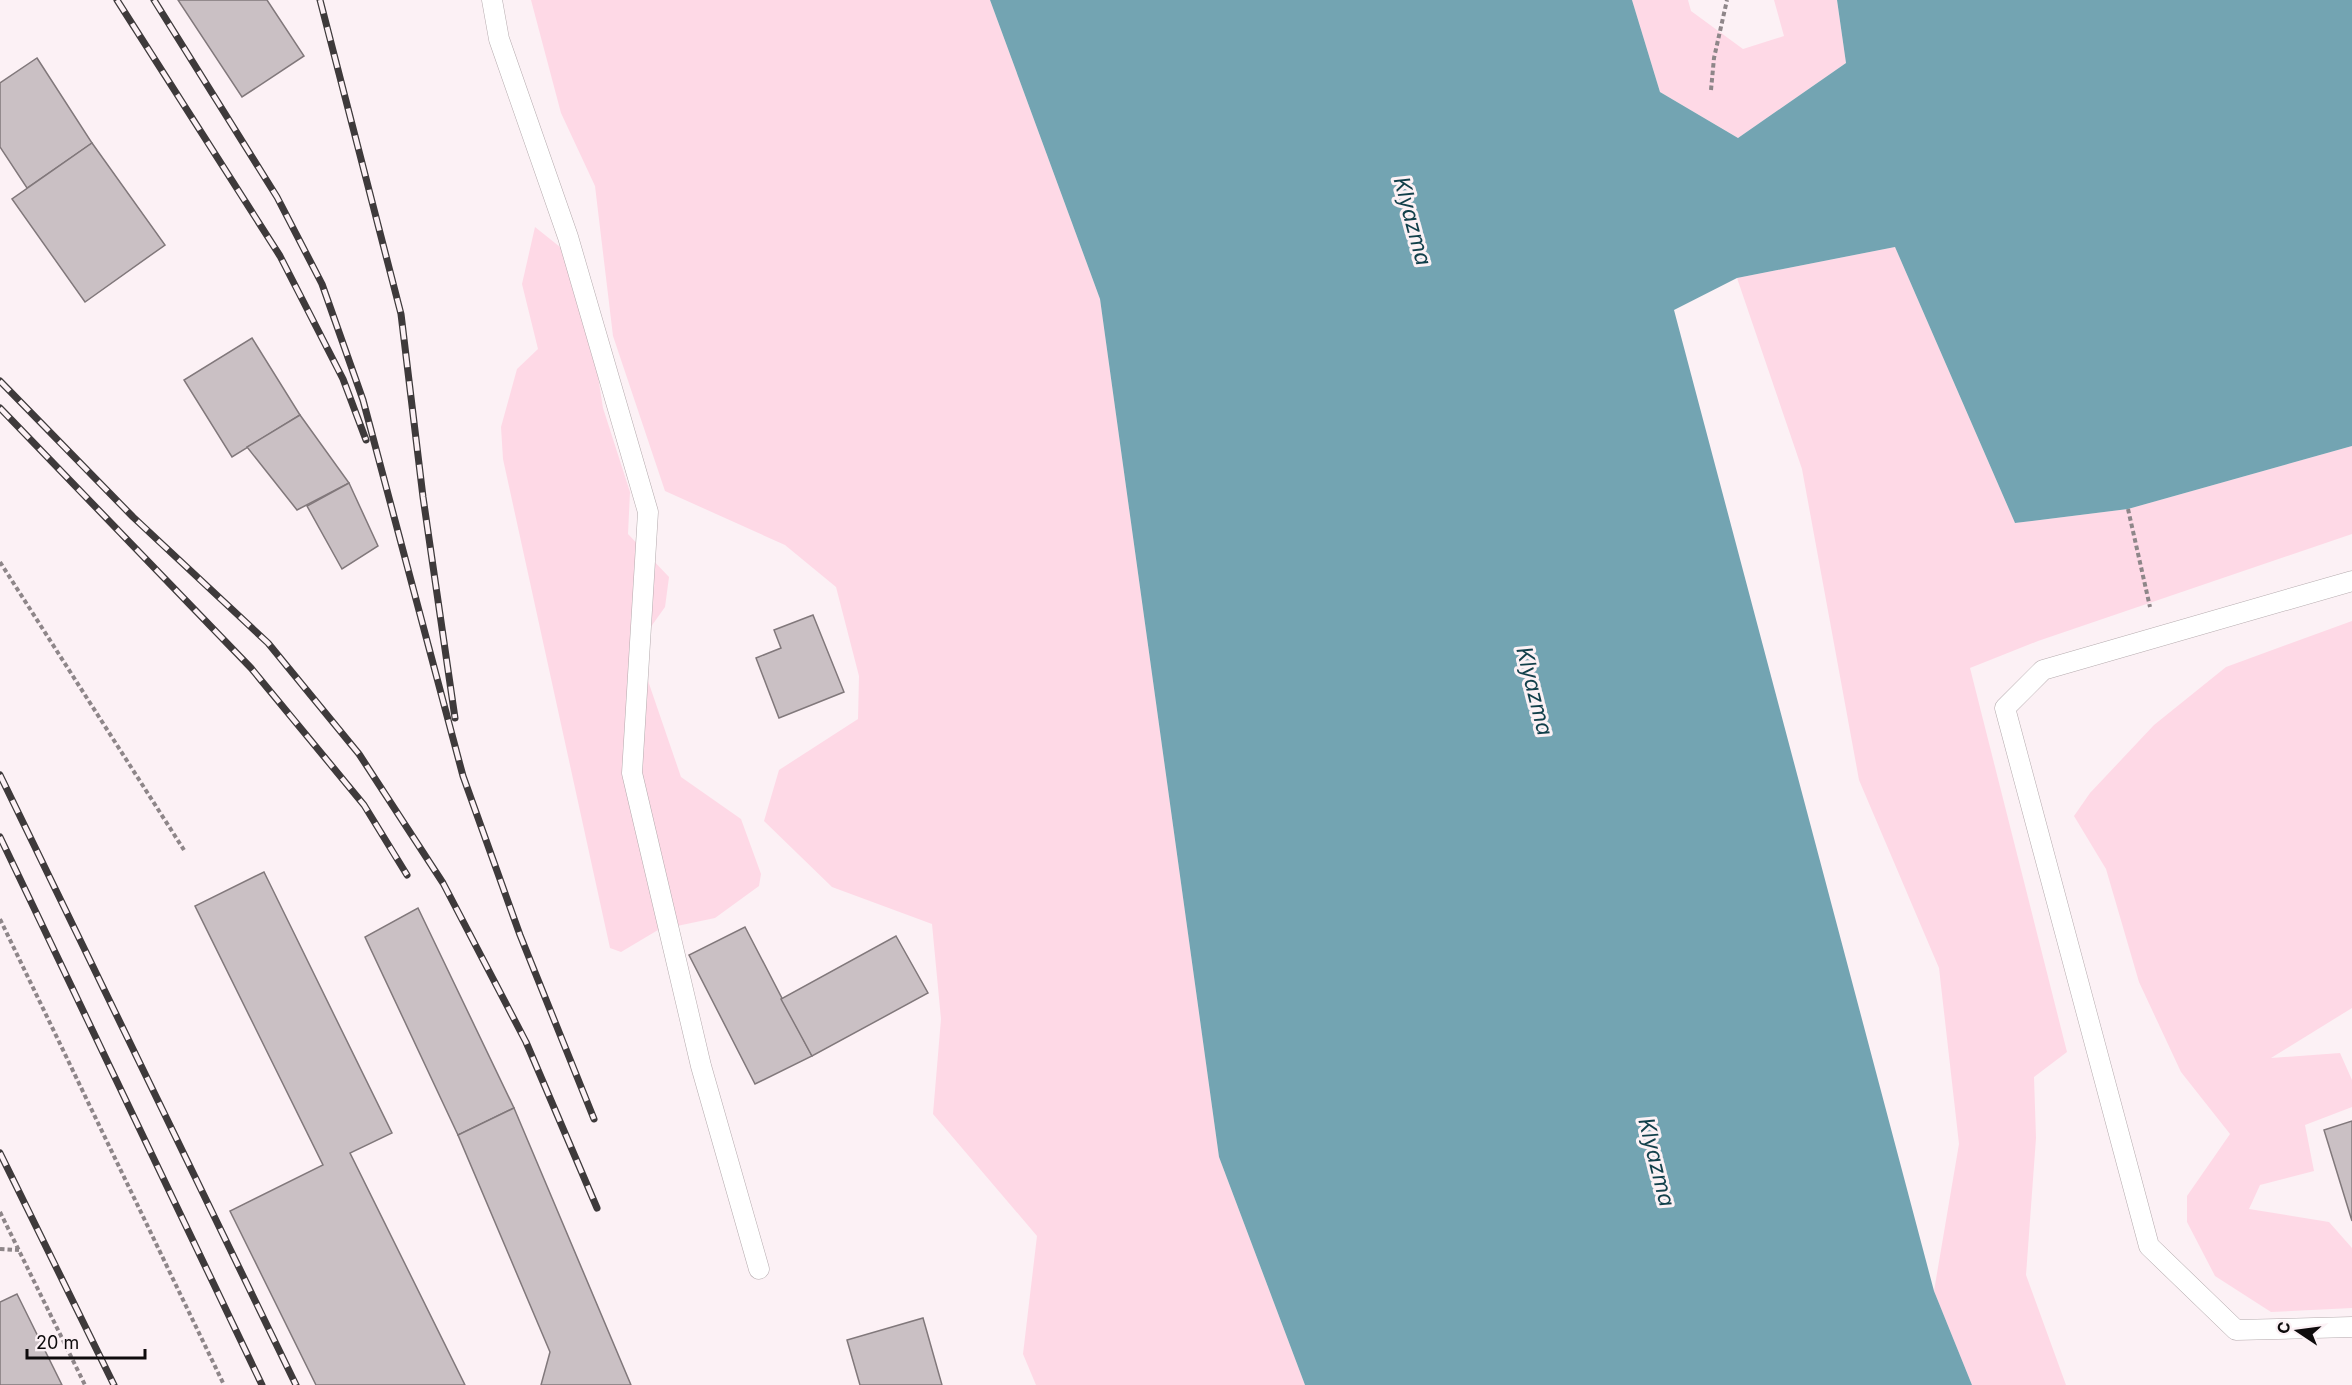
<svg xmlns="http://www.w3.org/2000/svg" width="2352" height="1385" viewBox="0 0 2352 1385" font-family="Inter,sans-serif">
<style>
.green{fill:#fed9e6}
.water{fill:#73a4b2}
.building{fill:#cac0c4;stroke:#81787b;stroke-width:1.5}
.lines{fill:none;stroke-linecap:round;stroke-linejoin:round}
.service-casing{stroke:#b5abae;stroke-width:21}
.path{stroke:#8e8689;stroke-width:4;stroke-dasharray:4.5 3;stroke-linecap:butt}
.service{stroke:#fff;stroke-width:20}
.rail-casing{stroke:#3e3a3b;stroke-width:7}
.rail{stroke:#fcf1f5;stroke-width:4.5;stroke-dasharray:14;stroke-linecap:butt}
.labels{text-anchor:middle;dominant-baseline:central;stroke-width:6;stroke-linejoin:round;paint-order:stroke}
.water-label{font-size:22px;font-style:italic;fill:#113f4a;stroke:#fcf1f5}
</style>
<rect width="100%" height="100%" fill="#fcf1f5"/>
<g class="green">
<polygon points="531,0 990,0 1100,299 1219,1157 1305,1385 1036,1385 1023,1354 1037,1236 933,1114 941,1019 932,924 832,887 764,821 779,770 858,719 859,676 836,587 785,545 665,491 613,336 595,186 561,113"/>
<polygon points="1632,0 1688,0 1691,11 1743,49 1784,36 1774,0 1837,0 1846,63 1738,138 1660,92"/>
<polygon points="535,227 580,263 603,408 630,492 628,534 669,577 665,607 643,638 645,672 681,777 741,819 761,874 759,886 715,918 658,930 621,952 610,948 503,459 501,427 517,369 538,349 522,284"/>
<polygon points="1895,247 2015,523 2128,509 2352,446 2352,534 2038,641 1970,668 2067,1052 2034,1077 2036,1138 2026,1275 2066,1385 1972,1385 1934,1291 1959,1144 1939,968 1859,780 1802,469 1737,278"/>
<polygon points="2352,621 2352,1008 2271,1058 2340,1053 2352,1080 2352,1107 2305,1125 2314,1171 2260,1185 2249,1209 2329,1222 2352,1248 2352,1308 2271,1312 2215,1276 2187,1222 2187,1196 2230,1134 2181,1072 2139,982 2106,869 2074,816 2090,793 2154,725 2226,667"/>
</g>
<polygon class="water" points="990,0 1632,0 1660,92 1738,138 1846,63 1837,0 2352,0 2352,446 2128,509 2015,523 1895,247 1737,278 1674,310 1934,1291 1972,1385 1305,1385 1219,1157 1100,299"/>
<g class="building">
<polygon points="178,0 267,0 304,56 242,97"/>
<polygon points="37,58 92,143 27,188 0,147 0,83"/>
<polygon points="92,143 165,245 85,302 12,199"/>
<polygon points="252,338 300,415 232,457 184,380"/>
<polygon points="300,415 349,483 297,510 247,447"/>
<polygon points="349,483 378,546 342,569 307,506"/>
<polygon points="813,615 844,692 779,718 756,658 781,648 774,630"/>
<polygon points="264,872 392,1133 350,1153 465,1385 316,1385 230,1211 323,1165 195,906"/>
<polygon points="418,908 514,1108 458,1135 365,937"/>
<polygon points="745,927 812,1056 755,1084 689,955"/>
<polygon points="896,936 928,993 812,1056 781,999"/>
<polygon points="514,1108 631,1385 541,1385 550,1352 458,1135"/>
<polygon points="2352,1121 2352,1221 2324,1130"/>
<polygon points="17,1294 62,1385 0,1385 0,1302"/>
<polygon points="923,1318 942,1385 860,1385 847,1340"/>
</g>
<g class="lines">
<g class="service-casing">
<g id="service">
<polyline points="492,0 499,39 568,237 648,512 632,773 701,1066 759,1269"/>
<polyline points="2352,581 2043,670 2005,708 2149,1246 2236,1330 2352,1327"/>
</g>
</g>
<g class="path">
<polyline points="1711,90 1714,58 1727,0"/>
<polyline points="2128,509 2150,607"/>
<polyline points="0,562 184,850"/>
<polyline points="0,919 224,1385"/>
<polyline points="0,1212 85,1385"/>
<polyline points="0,1249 19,1250"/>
</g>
<use href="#service" class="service"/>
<g class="rail-casing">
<g id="rail">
<polyline points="117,0 280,256 343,379 366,440"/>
<polyline points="154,0 277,197 322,284 363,400 463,776 520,935 594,1119"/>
<polyline points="320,0 401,314 423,497 455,718"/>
<polyline points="0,381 133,517 268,643 359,754 443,883 526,1042 597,1208"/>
<polyline points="0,408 251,668 364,805 407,875"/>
<polyline points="0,775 296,1385"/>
<polyline points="0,837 262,1385"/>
<polyline points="0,1153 114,1385"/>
</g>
</g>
<use href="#rail" class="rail"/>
</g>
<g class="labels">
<g class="water-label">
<text transform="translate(1413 221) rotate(75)">Klyazma</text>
<text transform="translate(1535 691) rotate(76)">Klyazma</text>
<text transform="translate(1657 1162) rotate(76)">Klyazma</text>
</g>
</g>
<g transform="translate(2298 1331) rotate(283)" stroke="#fcf1f5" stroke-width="4.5" paint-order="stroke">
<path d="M0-4.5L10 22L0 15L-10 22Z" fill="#0e0b0c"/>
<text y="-9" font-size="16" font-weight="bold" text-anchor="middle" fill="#0e0b0c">С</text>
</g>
<path d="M27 1349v9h118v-9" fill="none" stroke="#0e0b0c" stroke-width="3"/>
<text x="36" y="1349" font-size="18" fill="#0e0b0c" stroke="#fcf1f5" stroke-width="4.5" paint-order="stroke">20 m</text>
</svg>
